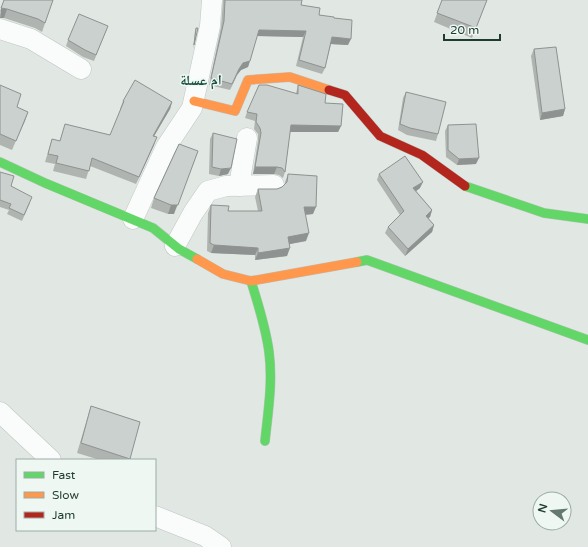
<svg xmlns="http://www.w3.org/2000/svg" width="588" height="547" viewBox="0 0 588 547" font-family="'Varela Round','Noto Naskh Arabic',sans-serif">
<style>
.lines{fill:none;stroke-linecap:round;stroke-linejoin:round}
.street-casing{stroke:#bec5c1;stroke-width:21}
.fast-casing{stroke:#bdc5c1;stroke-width:10}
.slow-casing{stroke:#bdc5c1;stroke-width:10}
.jam-casing{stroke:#bdc5c1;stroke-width:10}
.street{stroke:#fafcfb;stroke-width:20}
.fast{stroke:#63d668;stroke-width:9}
.slow{stroke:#ff974d;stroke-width:9}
.jam{stroke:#b3261e;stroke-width:9}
.wall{fill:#afb4b1}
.shaded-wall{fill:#8e9290}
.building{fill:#cbd1ce;stroke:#8e9290}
.labels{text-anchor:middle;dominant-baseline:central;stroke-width:3;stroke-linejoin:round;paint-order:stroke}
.quarter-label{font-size:14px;font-weight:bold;fill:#194e3f;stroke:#eef7f2}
</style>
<rect width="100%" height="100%" fill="#e1e8e4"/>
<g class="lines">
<g class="street-casing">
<g id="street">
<polyline points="0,29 31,39 81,69"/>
<polyline points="239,186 247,138"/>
<polyline points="133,219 166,147 192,108 210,26 212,0"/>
<polyline points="175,246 193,213 208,191 226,186 274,185"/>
<polyline points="0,412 51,460"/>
<polyline points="155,516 205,536 221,547"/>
</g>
</g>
<g class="fast-casing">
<g id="fast">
<polyline points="0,162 45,183 153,228 179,249 197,259"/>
<polyline points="465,186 544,213 588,219"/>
<polyline points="357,262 367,260 588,340"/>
<path d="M251,281C258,304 266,328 269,352C273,382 268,412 265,441"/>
</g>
</g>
<g class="slow-casing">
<g id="slow">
<polyline points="194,101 235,111 248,80 290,77 329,90"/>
<polyline points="197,259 223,274 251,281 357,262"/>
</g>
</g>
<g class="jam-casing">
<polyline id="jam" points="329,90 345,95 380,136 422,155 465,186"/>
</g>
<use href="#street" class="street"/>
<use href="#fast" class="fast"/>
<use href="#slow" class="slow"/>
<use href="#jam" class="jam"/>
</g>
<g class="wall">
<polygon points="53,0 42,32 35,28 4,18 0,10"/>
<polygon points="223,0 302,0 301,5 319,15 334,18 348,45 331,44 325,68 322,74 296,66 303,37 257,36 248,67 241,70 237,75 230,90 209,85 221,27"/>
<polygon points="442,0 487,0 472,38 434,22"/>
<polygon points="108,26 94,61 83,57 66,46 68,40"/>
<polygon points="196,28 194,45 193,49 195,31"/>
<polygon points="534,49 565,109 563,116 540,120 531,56"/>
<polygon points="0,85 17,107 28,112 12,150 0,145"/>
<polygon points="298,85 325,103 341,126 338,132 290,132 285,172 283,178 279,175 274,174 253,174 258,140 258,134 254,129 255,121 245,118 247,112 296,93"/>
<polygon points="406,92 438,134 436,141 407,135 398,130 403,98"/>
<polygon points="123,101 172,102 170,109 154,136 154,145 136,184 90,166 86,179 53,171 55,164 45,162 52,139 60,141 65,124 110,135 121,109 120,109"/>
<polygon points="448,125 476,164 457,165 446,157 445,131"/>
<polygon points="213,133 228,174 219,176 209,174 210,139"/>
<polygon points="179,144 174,214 168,214 151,208 154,198"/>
<polygon points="0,172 11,186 30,203 22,221 7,214 9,210 0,207"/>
<polygon points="288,174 313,214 305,215 306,241 289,244 287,256 255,260 255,255 211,253 207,251 208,213 211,205 228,211 258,211 255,197 258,189 277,189 282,187 285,185 285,182"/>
<polygon points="379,174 420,188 416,191 432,210 430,217 428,218 434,225 432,232 405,256 385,233 388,227 400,215 377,180"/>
<polygon points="91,406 140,422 129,460 100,460 77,453 88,416"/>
</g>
<g class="shaded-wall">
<polygon points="1,8 7,9 4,18 0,18"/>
<polygon points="259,30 306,31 303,37 257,36"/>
<polygon points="332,37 351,39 348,45 330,44"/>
<polygon points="250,61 248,67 241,70 237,75 230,90 239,69 243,63"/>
<polygon points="172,102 170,109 150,143 153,136"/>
<polygon points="565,109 563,116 540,120 542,113"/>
<polygon points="28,112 25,121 12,150 16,141"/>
<polygon points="291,125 341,126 338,132 288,132"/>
<polygon points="157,137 154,145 136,184 139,177"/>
<polygon points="198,151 174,214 168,214 171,205"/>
<polygon points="479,158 476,164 457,165 459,159"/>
<polygon points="255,167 277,167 274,174 253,174"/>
<polygon points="231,168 228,174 219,176 221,169"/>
<polygon points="423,182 420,188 411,195 413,188"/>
<polygon points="304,207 316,207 313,214 301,215"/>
<polygon points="432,210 430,217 424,222 426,216"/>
<polygon points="434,225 432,232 405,256 408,249"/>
<polygon points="309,233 306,241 285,245 288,237"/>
<polygon points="214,245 258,248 255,255 211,253"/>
<polygon points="290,248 287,256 255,260 258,253"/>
</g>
<g class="building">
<polygon points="4,0 53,0 45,23 38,19 7,9 1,8"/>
<polygon points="225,0 302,0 301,5 320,8 319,15 334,17 334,18 352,20 351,39 332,37 325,68 299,60 306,31 259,30 250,61 243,63 239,69 232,84 211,78 224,21"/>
<polygon points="442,0 487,0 476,28 437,13"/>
<polygon points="79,14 108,26 96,55 85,50 68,40"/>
<polygon points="196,28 198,28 194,45"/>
<polygon points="556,47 565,109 542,113 534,49"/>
<polygon points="135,80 172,102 153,136 157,137 139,177 92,158 89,171 56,163 58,156 48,154 52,139 60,141 65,124 110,135 124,101 123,101"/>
<polygon points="0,85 21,94 17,107 28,112 16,141 0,134"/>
<polygon points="259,85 267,85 298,94 298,85 326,94 325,103 343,104 341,126 291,125 285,172 282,168 277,167 255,167 261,133 260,128 256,122 257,114 247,112"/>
<polygon points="406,92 446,102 438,134 410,128 400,124"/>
<polygon points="476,124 479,158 459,159 448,150 448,125"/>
<polygon points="213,133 237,139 231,168 221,169 212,167"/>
<polygon points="179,144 198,151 178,205 171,205 154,198"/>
<polygon points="405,156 423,182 413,188 432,210 426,216 434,225 408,249 388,227 404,211 379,174"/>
<polygon points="0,172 14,176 11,186 32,197 24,215 9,208 11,204 0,200"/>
<polygon points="288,174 317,176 316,207 304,207 309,233 288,237 290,248 258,253 258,248 214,245 210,243 211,205 229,206 228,211 262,211 258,189 277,189 282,187 287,182"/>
<polygon points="91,406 140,422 130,459 81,443"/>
</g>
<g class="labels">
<g class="quarter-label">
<text x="201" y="80">ام عسلة</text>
</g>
</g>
<rect x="16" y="459" width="140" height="72" fill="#eef7f2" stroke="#9baca5"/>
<rect x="24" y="472" width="20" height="6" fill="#63d668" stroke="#9baca5"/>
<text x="52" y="479" font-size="12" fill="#1e3b32">Fast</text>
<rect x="24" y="492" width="20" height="6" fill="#ff974d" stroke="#9baca5"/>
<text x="52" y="499" font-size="12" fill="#1e3b32">Slow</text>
<rect x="24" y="512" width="20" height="6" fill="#b3261e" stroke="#9baca5"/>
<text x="52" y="519" font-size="12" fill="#1e3b32">Jam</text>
<g transform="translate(552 511) rotate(286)"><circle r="19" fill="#eef7f2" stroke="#9baca5"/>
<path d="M0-3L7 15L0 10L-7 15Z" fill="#627870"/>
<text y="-6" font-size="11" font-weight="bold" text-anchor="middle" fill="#1e3b32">N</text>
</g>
<path d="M444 34v6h56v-6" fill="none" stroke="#1e3b32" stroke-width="2"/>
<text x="450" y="34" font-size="12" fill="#1e3b32" stroke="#eef7f2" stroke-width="3" paint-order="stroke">20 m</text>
</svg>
